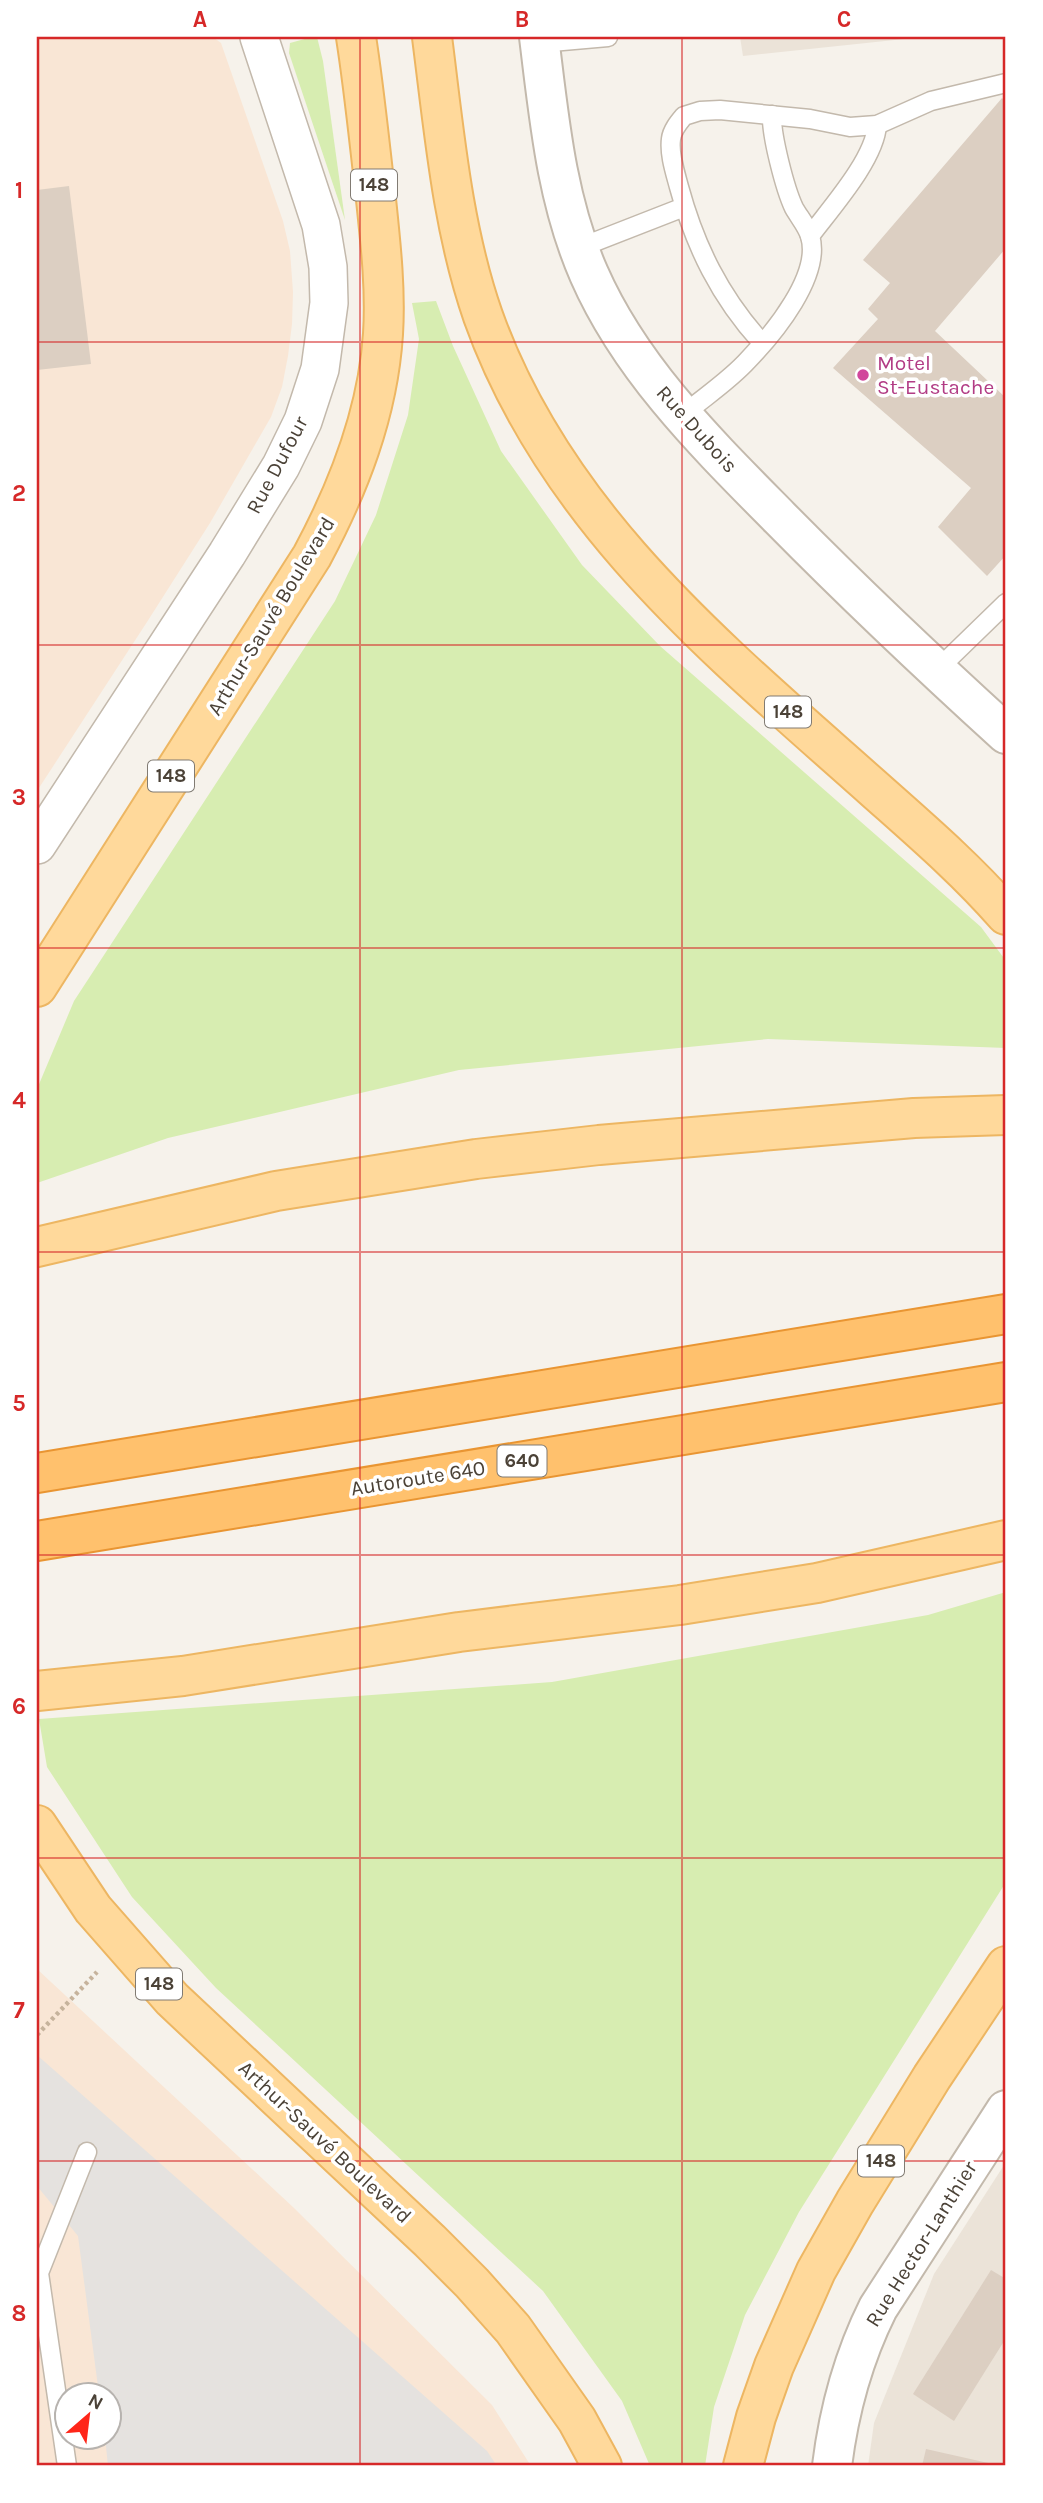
<svg xmlns="http://www.w3.org/2000/svg" width="1043" height="2503" viewBox="0 0 1043 2503" font-family="Karla,sans-serif">
<style>
.residential{fill:#ebe3d8}
.commercial{fill:#f9e6d5;fill-rule:evenodd}
.green{fill:#d7edb1}
.parking{fill:#e5e2df}
.building{fill:#dccfc2}
.lines{fill:none;stroke-linecap:round;stroke-linejoin:round}
.service-casing{stroke:#c3b9ac;stroke-width:21}
.minor-casing{stroke:#c3b9ac;stroke-width:40}
.tertiary-casing{stroke:#c3b9ac;stroke-width:42}
.primary-casing{stroke:#edb662;stroke-width:42}
.motorway-casing{stroke:#e99532;stroke-width:42}
.path{stroke:#c6b39c;stroke-width:4.5;stroke-dasharray:3.5 3.5;stroke-linecap:butt}
.service{stroke:#fff;stroke-width:18}
.minor{stroke:#fff;stroke-width:37}
.tertiary{stroke:#fff;stroke-width:38}
.primary{stroke:#ffd99b;stroke-width:38}
.motorway{stroke:#ffc16d;stroke-width:38}
.grid{fill:none;stroke:#d62828;stroke-width:2;stroke-opacity:0.55}
.hotel-dot{fill:#d1479c;stroke:#fff;stroke-width:2.5}
.labels{text-anchor:middle;dominant-baseline:central;stroke-width:7;stroke-linejoin:round;paint-order:stroke}
.shield{fill:#fff;stroke:#817b73;stroke-width:2}
.shield-label{font-size:19px;font-weight:bold;fill:#4b4237}
.hotel-label{font-size:21px;fill:#b23c85;stroke:#fff;text-anchor:start}
.street-label{font-size:21px;fill:#4b4237;stroke:#fff}
.neatline{fill:none;stroke:#d62828;stroke-width:2.5}
.grid-label{font-size:23px;text-anchor:middle;font-weight:bold;fill:#d62828}
</style>
<rect width="100%" height="100%" fill="#f6f2eb"/>
<g class="residential">
<polygon points="740,37 923,37 743,56"/>
<polygon points="1006,2162 1006,2466 868,2466 874,2423 934,2274"/>
</g>
<g class="commercial">
<polygon points="37,37 213,37 221,43 283,221 290,251 293,292 292,324 288,356 282,387 271,417 210,523 147,622 37,791"/>
<path d="M37,1969L294,2208L492,2405L531,2466H37ZM66,2394H108V2436H66Z"/>
</g>
<g class="green">
<polygon points="312,37 317,37 323,61 345,220 289,53 290,43"/>
<polygon points="436,301 453,346 501,451 582,565 660,646 981,927 1006,961 1006,1048 768,1039 459,1070 168,1138 37,1183 37,1089 74,1001 335,601 376,515 408,415 419,339 412,303"/>
<polygon points="1006,1592 1006,1882 799,2212 745,2315 714,2407 705,2466 650,2466 622,2401 543,2291 216,1988 132,1897 47,1767 39,1719 552,1682 928,1615"/>
</g>
<polygon class="parking" points="37,2055 487,2451 497,2466 108,2466 105,2437 108,2436 108,2394 99,2394 78,2236 37,2186"/>
<g class="building">
<polygon points="1002,98 1006,102 1006,248 935,331 1006,398 1006,555 987,576 938,527 971,488 833,368 878,319 868,309 890,283 863,260"/>
<polygon points="69,186 91,364 37,370 37,190"/>
<polygon points="991,2270 1006,2279 1006,2338 954,2421 913,2394"/>
<polygon points="926,2449 997,2465 997,2466 922,2466"/>
</g>
<g class="lines">
<g class="service-casing">
<g id="service">
<polyline points="540,43 608,37"/>
<path d="M810,236C831,208 875,159 877,125"/>
<polyline points="579,248 684,207"/>
<path d="M762,343C720,297 695,246 679,187C675,172 669,154 671,139C672,130 679,122 684,116L700,111L720,110L810,119L850,127L877,125L931,101L1006,83"/>
<path d="M683,415C704,397 729,381 748,360C774,333 822,275 810,236C807,226 799,217 794,208C785,189 771,135 772,115"/>
<polyline points="937,670 1006,603"/>
<polyline points="67,2466 39,2273 87,2152"/>
</g>
</g>
<g class="minor-casing">
<polyline id="minor" points="37,845 227,554 281,466 303,421 320,369 329,303 328,267 321,225 259,37"/>
</g>
<g class="tertiary-casing">
<g id="tertiary">
<path d="M539,37C549,117 556,199 589,274C631,370 708,445 780,518C853,592 929,664 1006,734"/>
<path d="M832,2466C839,2410 853,2358 878,2308L1006,2110"/>
</g>
</g>
<g class="primary-casing">
<g id="primary">
<path d="M432,37C444,130 452,227 483,316C555,518 717,649 872,787C918,828 965,868 1006,915"/>
<path d="M37,987L312,556C349,487 378,413 383,334C386,287 380,238 375,190C369,139 364,88 356,37"/>
<polyline points="37,1247 276,1191 476,1159 599,1145 914,1118 1006,1115"/>
<polyline points="37,1691 183,1676 459,1632 680,1605 817,1583 1006,1540"/>
<polyline points="37,1825 93,1909 172,1999 430,2241 472,2283 513,2329 577,2420 602,2466"/>
<polyline points="743,2466 756,2417 774,2366 816,2271 855,2202 932,2077 1006,1966"/>
</g>
</g>
<g class="motorway-casing">
<g id="motorway">
<polyline points="37,1473 1006,1314"/>
<polyline points="37,1541 1006,1382"/>
</g>
</g>
<polyline class="path" points="37,2035 97,1972"/>
<use href="#service" class="service"/>
<use href="#minor" class="minor"/>
<use href="#tertiary" class="tertiary"/>
<use href="#primary" class="primary"/>
<use href="#motorway" class="motorway"/>
</g>
<path class="grid" d="M360,37V2466M682,37V2466M37,342H1006M37,645H1006M37,948H1006M37,1252H1006M37,1555H1006M37,1858H1006M37,2161H1006"/>
<circle class="hotel-dot" cx="863" cy="375" r="7"/>
<g class="labels">
<g class="shield">
<rect x="351" y="169.5" width="46" height="31" rx="5"/>
<rect x="765" y="696.5" width="46" height="31" rx="5"/>
<rect x="148" y="760.5" width="46" height="31" rx="5"/>
<rect x="497.5" y="1445.5" width="49" height="31" rx="5"/>
<rect x="136" y="1968.5" width="46" height="31" rx="5"/>
<rect x="858" y="2145.5" width="46" height="31" rx="5"/>
</g>
<g class="shield-label">
<text x="374" y="185">148</text>
<text x="788" y="712">148</text>
<text x="171" y="776">148</text>
<text x="522" y="1461">640</text>
<text x="159" y="1984">148</text>
<text x="881" y="2161">148</text>
</g>
<g class="hotel-label">
<text x="877" y="363">Motel<tspan x="877" dy="24">St-Eustache</tspan></text>
</g>
<g class="street-label">
<text transform="translate(697 429) rotate(48)">Rue Dubois</text>
<text transform="translate(277 465) rotate(-62)">Rue Dufour</text>
<text transform="translate(271 616) rotate(-59)">Arthur-Sauvé Boulevard</text>
<text transform="translate(418 1478) rotate(-9)">Autoroute 640</text>
<text transform="translate(325 2142) rotate(43)">Arthur-Sauvé Boulevard</text>
<text transform="translate(921 2244) rotate(-58)">Rue Hector-Lanthier</text>
</g>
</g>
<rect width="1043" height="2503" fill="none" stroke="#ffffff" stroke-width="77"/>
<g transform="translate(88 2416) rotate(28)"><circle r="33" fill="#ffffff" stroke="#b7b3af" stroke-width="2"/>
<path d="M0-5L12 26L0 18L-12 26Z" fill="#ff2619"/>
<text y="-10" font-size="19" font-weight="bold" text-anchor="middle" fill="#4b4237">N</text>
</g>
<rect x="38" y="38" width="966" height="2426" class="neatline"/>
<g class="grid-label">
<text x="200" y="27">A</text>
<text x="522" y="27">B</text>
<text x="844" y="27">C</text>
<text x="19" y="198">1</text>
<text x="19" y="501">2</text>
<text x="19" y="805">3</text>
<text x="19" y="1108">4</text>
<text x="19" y="1411">5</text>
<text x="19" y="1714">6</text>
<text x="19" y="2018">7</text>
<text x="19" y="2321">8</text>
</g>
</svg>
